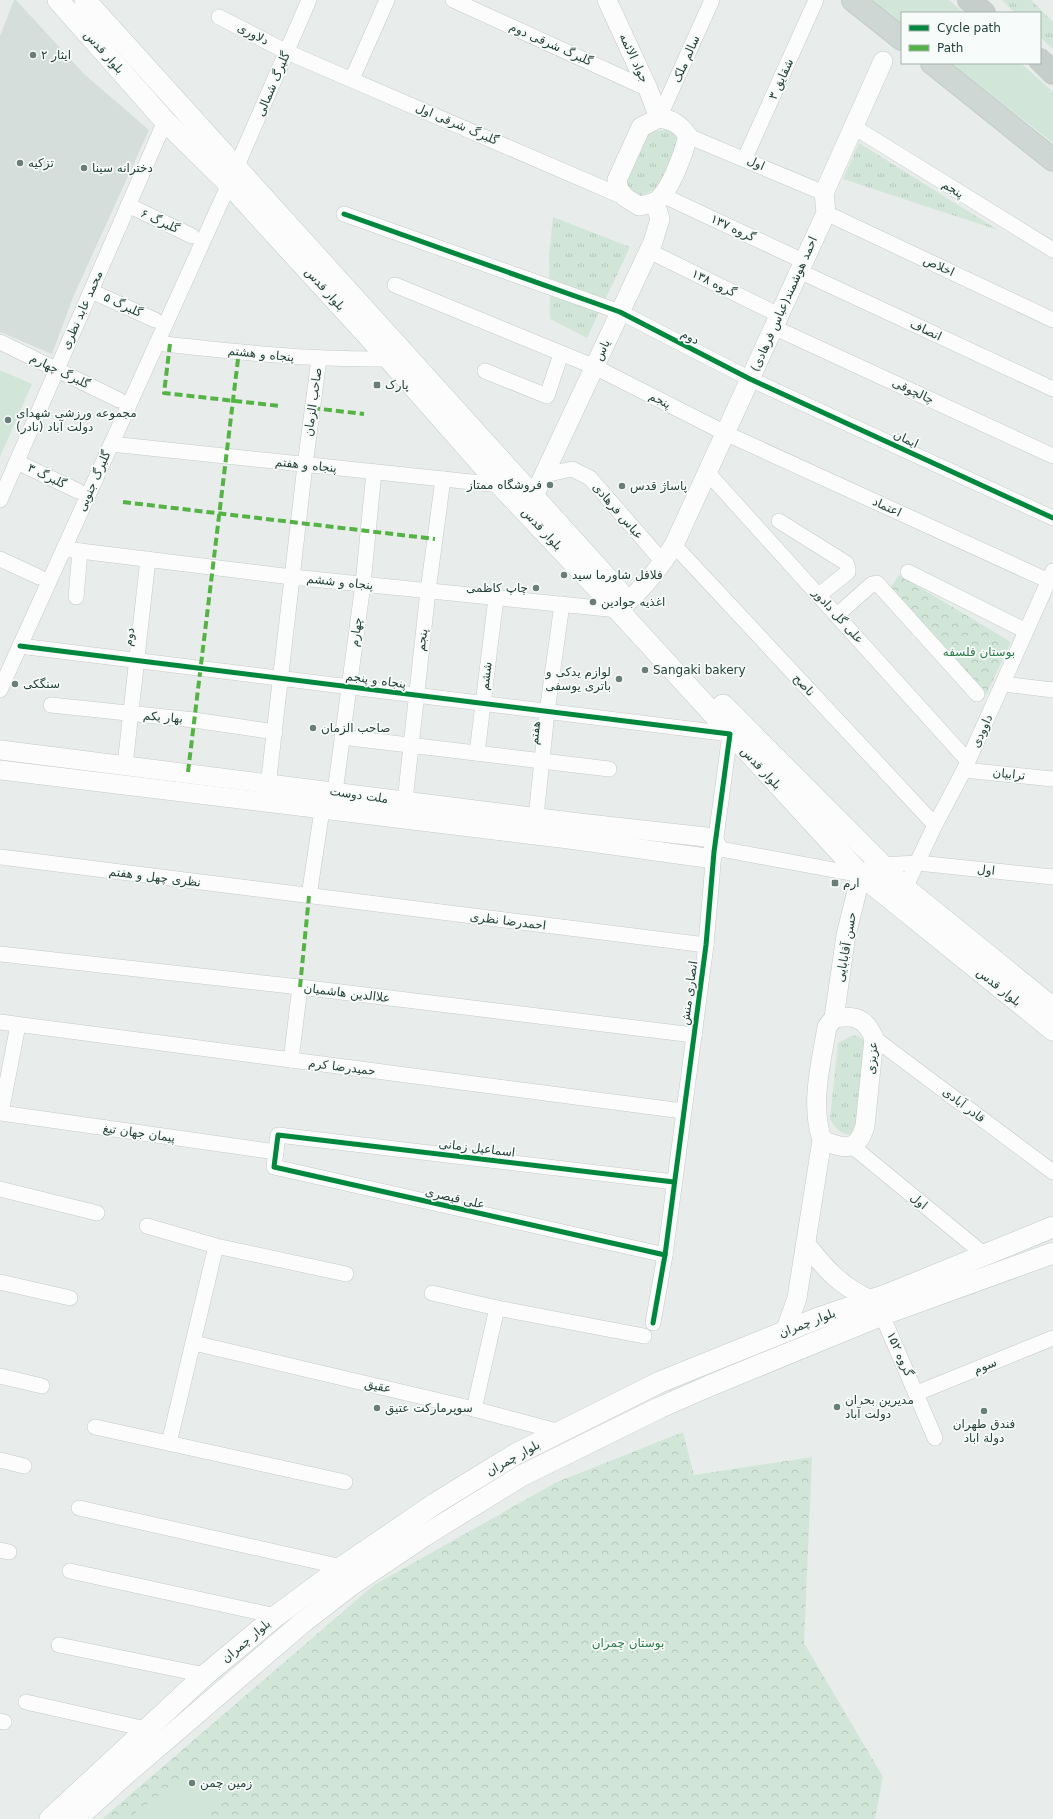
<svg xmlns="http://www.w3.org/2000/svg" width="1053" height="1819" viewBox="0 0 1053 1819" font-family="'DejaVu Sans',Vazirmatn,sans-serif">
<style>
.built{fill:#d6dedb}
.grass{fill:url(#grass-tufts)}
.park{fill:url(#park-crowns)}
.garden{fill:#d1e6d8}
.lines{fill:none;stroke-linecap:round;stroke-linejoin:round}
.minor-casing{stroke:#c5cac8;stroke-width:16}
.tertiary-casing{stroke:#c5cac8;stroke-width:20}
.secondary-casing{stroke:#c3cbc8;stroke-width:22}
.primary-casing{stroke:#c3ccc9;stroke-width:24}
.trunk-casing{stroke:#c3ccc9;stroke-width:24}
.minor{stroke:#fcfcfc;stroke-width:15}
.tertiary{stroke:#fcfcfc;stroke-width:19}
.secondary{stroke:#fcfcfc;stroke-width:21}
.primary{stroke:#cfd7d5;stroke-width:22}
.trunk{stroke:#c6cecc;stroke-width:22}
.quiet{stroke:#55b346;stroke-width:4;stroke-dasharray:8 4;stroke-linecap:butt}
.cycleway-casing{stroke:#f7fbf9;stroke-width:8}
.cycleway{stroke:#00873e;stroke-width:5}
.poi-dot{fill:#697e78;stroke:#f7fbf9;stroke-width:1.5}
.labels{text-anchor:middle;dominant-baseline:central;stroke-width:3.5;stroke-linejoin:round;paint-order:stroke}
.street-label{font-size:12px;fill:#24423a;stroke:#f7fbf9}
.poi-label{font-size:12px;fill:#24423a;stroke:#f7fbf9;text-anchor:start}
.park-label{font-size:12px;fill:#2d7a4b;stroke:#f7fbf9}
</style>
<defs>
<pattern id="grass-tufts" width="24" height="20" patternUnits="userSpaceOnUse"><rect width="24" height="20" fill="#d1e6d8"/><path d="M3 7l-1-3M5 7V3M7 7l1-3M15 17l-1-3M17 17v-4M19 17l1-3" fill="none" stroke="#b3c6ba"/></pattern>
<pattern id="park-crowns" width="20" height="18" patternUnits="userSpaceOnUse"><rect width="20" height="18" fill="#d1e6d8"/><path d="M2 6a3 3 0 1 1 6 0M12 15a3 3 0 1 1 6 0" fill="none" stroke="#b3c6ba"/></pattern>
</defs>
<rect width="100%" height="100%" fill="#e8edeb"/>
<polygon class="built" points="14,0 16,0 84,74 149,130 74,295 52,354 0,332 0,36"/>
<g class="grass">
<polygon points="1002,0 1031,0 1053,22 1053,49 1040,37 1040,13 1015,13"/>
<path d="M668,130L679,138C669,166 669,189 637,196L628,190L625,179L645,135L651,131Z"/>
<polygon points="859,143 998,230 843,179"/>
<polygon points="553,217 630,247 587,338 550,319 549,256"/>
<path d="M853,1035L861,1038L867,1043L859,1123L851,1135C840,1134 835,1128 830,1119L838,1043Z"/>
</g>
<g class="park">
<polygon points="899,575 1011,642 986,695 888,591"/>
<polygon points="683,1432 694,1475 812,1457 804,1643 883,1777 875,1819 102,1819 374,1585 557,1482"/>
</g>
<g class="garden">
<polygon points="869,0 949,0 964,13 902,13 902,26"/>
<polygon points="950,63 1021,63 1053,92 1053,143"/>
<polygon points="0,370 32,384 0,457"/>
<polygon points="197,1767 222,1800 197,1819 138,1819 134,1814"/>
</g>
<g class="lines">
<g class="minor-casing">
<g id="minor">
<polyline points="453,0 648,89"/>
<polyline points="219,17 287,52 626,198"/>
<polyline points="352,79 387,0"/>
<polyline points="659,118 712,0"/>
<polyline points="854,127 1053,250"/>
<polyline points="688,136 824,193"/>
<polyline points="745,158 816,0"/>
<polyline points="236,168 309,0"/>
<polyline points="662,195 803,261"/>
<polyline points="128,205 192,236"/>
<polyline points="826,213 1053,320"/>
<polyline points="344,214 620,312 750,379 1053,518"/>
<polyline points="649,251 779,315"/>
<polyline points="799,271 1053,389"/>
<polyline points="395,285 595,367 725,433 1049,581"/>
<polyline points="91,291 155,320"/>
<polyline points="773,327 1053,456"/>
<polyline points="0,342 119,400"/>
<path d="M157,343C234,352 311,360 389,359"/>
<polyline points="485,371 547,396 561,354"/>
<polyline points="111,444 500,485"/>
<polyline points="17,462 78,491"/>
<polyline points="707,472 968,761"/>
<polyline points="544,475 572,469 590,478 663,562"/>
<polyline points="0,500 165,121"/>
<polyline points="779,521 846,563 848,568 848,572 819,595"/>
<polyline points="674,545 935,825"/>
<polyline points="64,549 292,577 618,610"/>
<polyline points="0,559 39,577"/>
<polyline points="908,572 1026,631"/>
<polyline points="76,597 80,551"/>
<polyline points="837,615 872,584 877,583 977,694"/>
<polyline points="20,646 730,734 714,852 706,945 665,1255 653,1323"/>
<polyline points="1003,684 1053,690"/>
<polyline points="0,690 229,184"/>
<polyline points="51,705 194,720 275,732"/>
<polyline points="342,737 609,769"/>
<polyline points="477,753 496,598"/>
<polyline points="125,765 148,559"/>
<polyline points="964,770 1053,779"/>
<polyline points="335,792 363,584 374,472"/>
<polyline points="267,795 305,465 319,359"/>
<polyline points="405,801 428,591 443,479"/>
<polyline points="536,817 547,712 562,604"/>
<polyline points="715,848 861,875"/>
<polyline points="0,857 706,945"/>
<polyline points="880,865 918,863 1053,877"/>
<polyline points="905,888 935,825 964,770 1053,571"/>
<polyline points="309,896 322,810"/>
<polyline points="0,954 300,987 694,1035"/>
<polyline points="0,1022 683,1111"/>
<polyline points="18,1025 1,1113 276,1152"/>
<polyline points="874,1038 1053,1172"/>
<polyline points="291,1060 300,987"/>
<polyline points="852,1146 986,1256"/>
<polyline points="0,1189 97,1213"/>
<polyline points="147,1226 216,1246 346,1274"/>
<polyline points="665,1255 274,1167 278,1135 674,1182"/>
<polyline points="0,1282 70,1298"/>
<polyline points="432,1293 497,1308 644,1336"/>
<polyline points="882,1315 935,1438"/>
<polyline points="194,1343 474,1409 560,1432"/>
<polyline points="0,1376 42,1386"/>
<polyline points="917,1393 1053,1338"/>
<polyline points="474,1409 497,1308"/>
<polyline points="95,1427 345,1482"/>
<polyline points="169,1443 216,1246"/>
<polyline points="0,1460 24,1466"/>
<polyline points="79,1508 342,1567"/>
<polyline points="0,1550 9,1552"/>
<polyline points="70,1571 276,1616"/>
<polyline points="59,1645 205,1675"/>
<polyline points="26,1702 146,1729"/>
<polyline points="0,1721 4,1722"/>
</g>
</g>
<g class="tertiary-casing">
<g id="tertiary">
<polyline points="607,0 648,89 659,118"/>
<path d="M659,118C673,120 680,124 688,136C684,152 670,194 654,202C650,204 644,205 639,206L626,198L619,190L617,180L641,127Z"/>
<polyline points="534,496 653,242 660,219 655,202"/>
<path d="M618,610C640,592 659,569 674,545L826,213L824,193L883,61"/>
<polyline points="0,750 579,823 706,837 716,844"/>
<polyline points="0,770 569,839 706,858 714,852"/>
<polyline points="834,1018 846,935 861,875 880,865"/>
<path d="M806,1244C827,1271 839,1284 870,1300"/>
<path d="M785,1332L797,1298L822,1140C810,1104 821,1063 827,1027L834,1018C856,1015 865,1018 874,1038L865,1126C857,1153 844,1149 822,1140"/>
</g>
</g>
<g class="secondary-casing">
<g id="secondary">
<polyline points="58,0 165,121 229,184 389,359 500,485 618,610 861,875 1053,1030"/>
<polyline points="85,0 619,591"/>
<polyline points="723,705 905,888 1053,1008"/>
<polyline points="50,1819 205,1675 276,1616 342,1567 436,1503 516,1454 660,1382 816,1319 889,1294 1053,1227"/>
<polyline points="76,1819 127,1773 302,1623 351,1585 424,1536 521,1476 659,1408 709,1386 882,1315 1053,1253"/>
</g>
</g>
<g class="primary-casing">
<g id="primary">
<polyline points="853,0 902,39"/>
<polyline points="932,63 1053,160"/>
</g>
</g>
<g class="trunk-casing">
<g id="trunk">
<polyline points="969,0 984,13"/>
<polyline points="1040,60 1053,73"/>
</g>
</g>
<use href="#minor" class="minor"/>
<use href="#tertiary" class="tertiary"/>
<use href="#secondary" class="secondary"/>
<use href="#primary" class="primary"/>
<use href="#trunk" class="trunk"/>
<g class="quiet">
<polyline points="170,344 164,393 280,406"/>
<polyline points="312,408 364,414"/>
<polyline points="123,502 435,539"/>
<polyline points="188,772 239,351"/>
<polyline points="300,987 309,896"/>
</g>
<g class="cycleway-casing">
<g id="cycleway">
<polyline points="344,214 620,312 750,379 1053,518"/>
<polyline points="20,646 730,734 714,852 706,945 665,1255 653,1323"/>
<polyline points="665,1255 274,1167 278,1135 674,1182"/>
</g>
</g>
<use href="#cycleway" class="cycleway"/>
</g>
<g class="poi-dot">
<circle cx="33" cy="55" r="4"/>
<circle cx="20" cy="163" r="4"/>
<circle cx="84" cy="168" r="4"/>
<rect x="373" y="381" width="8" height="8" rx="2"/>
<circle cx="8" cy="420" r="4"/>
<circle cx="550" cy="485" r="4"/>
<circle cx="622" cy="486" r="4"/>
<circle cx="564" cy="575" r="4"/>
<circle cx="536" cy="588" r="4"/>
<circle cx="593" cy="602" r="4"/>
<circle cx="645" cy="670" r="4"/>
<circle cx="619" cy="679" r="4"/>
<circle cx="15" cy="684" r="4"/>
<circle cx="313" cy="728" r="4"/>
<rect x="831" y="879" width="8" height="8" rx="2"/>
<circle cx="837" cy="1407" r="4"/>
<circle cx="377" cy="1408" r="4"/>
<circle cx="984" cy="1411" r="4"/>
<circle cx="192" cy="1783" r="4"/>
</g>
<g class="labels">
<g class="street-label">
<text transform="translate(253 34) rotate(27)">دلاوری</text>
<text transform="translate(551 44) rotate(24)">گلبرگ شرقی دوم</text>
<text transform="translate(104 52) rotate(48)">بلوار قدس</text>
<text transform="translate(634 58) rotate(65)">جواد الائمه</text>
<text transform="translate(686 59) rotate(-66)">سالم ملک</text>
<text transform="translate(781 79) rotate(-66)">شقایق ۳</text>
<text transform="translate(273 84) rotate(-67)">گلبرگ شمالی</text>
<text transform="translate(457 124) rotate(23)">گلبرگ شرقی اول</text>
<text transform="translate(756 163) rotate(24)">اول</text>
<text transform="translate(953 189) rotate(32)">پنجم</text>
<text transform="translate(160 221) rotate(25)">گلبرگ ۶</text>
<text transform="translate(733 228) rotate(25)">گروه ۱۳۷</text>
<text transform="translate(939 266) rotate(25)">اخلاص</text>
<text transform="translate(714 283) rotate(26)">گروه ۱۳۸</text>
<text transform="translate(325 289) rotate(48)">بلوار قدس</text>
<text transform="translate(784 304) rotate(-66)">احمد هوشمند(عباس فرهادی)</text>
<text transform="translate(123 305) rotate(25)">گلبرگ ۵</text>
<text transform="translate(82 310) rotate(-66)">محمد عابد نظری</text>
<text transform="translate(926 330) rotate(25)">انصاف</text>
<text transform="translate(690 337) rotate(27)">دوم</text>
<text transform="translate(602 350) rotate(-65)">یاس</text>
<text transform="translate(261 354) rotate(6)">پنجاه و هشتم</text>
<text transform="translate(60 371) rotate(26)">گلبرگ چهارم</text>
<text transform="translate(913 391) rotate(25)">چالچوقی</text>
<text transform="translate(660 400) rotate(27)">پنجم</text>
<text transform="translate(313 402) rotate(-82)">صاحب الزمان</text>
<text transform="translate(906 439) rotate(25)">ایمان</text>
<text transform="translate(306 465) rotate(6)">پنجاه و هفتم</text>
<text transform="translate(47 476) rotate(26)">گلبرگ ۳</text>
<text transform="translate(94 481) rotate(-66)">گلبرگ جنوبی</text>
<text transform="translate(887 507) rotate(25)">اعتماد</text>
<text transform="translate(618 511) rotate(49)">عباس فرهادی</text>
<text transform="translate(542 529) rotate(47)">بلوار قدس</text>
<text transform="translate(340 582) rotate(6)">پنجاه و ششم</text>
<text transform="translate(838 616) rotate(48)">علی گل دادور</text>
<text transform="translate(356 632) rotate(-82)">چهارم</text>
<text transform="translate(129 637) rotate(-83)">دوم</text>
<text transform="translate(422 640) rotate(-83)">پنجم</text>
<text transform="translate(486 676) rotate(-83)">ششم</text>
<text transform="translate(376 680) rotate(8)">پنجاه و پنجم</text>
<text transform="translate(804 685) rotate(47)">ناصح</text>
<text transform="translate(163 717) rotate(5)">بهار یکم</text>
<text transform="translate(982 731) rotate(-66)">داوودی</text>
<text transform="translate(535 733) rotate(-84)">هفتم</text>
<text transform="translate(761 768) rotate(47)">بلوار قدس</text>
<text transform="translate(1009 774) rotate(6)">ترابیان</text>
<text transform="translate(359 795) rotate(8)">ملت دوست</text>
<text transform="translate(986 870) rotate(6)">اول</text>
<text transform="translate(155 877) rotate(7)">نظری چهل و هفتم</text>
<text transform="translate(508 921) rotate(7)">احمدرضا نظری</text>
<text transform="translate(846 947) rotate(-80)">حسن آقابابایی</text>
<text transform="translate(999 987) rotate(39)">بلوار قدس</text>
<text transform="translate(347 993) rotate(7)">علاالدین هاشمیان</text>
<text transform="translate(689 993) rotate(-82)">انصاری منش</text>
<text transform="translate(872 1058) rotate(-85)">عزیزی</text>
<text transform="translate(342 1067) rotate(7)">حمیدرضا کرم</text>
<text transform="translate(964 1105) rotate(37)">قادر آبادی</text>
<text transform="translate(139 1133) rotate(8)">پیمان جهان تیغ</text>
<text transform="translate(477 1148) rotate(7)">اسماعیل زمانی</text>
<text transform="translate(455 1198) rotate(13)">علی قیصری</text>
<text transform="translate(919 1201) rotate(39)">اول</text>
<text transform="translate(807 1323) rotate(-21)">بلوار چمران</text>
<text transform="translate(900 1354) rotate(66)">گروه ۱۵۲</text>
<text transform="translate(985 1366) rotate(-22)">سوم</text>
<text transform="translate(378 1386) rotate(13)">عقیق</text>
<text transform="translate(513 1458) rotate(-29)">بلوار چمران</text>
<text transform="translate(246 1641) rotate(-40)">بلوار چمران</text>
</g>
<g class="poi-label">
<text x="41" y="55">ایثار ۲</text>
<text x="28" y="163">تزکیه</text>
<text x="92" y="168">دخترانه سینا</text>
<text x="385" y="385">پارک</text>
<text x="16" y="413">مجموعه ورزشی شهدای<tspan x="16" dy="14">دولت آباد (نادر)</tspan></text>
<text x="542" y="485" text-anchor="end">فروشگاه ممتاز</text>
<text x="630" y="486">پاساژ قدس</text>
<text x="572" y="575">فلافل شاورما سید</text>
<text x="528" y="588" text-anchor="end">چاپ كاظمى</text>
<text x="601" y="602">اغذیه جوادین</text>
<text x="653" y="670">Sangaki bakery</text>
<text x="611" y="672" text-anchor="end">لوازم یدکی و<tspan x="611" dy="14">باتری یوسفی</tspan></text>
<text x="23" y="684">سنگکی</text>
<text x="321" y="728">صاحب الزمان</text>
<text x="843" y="883">ارم</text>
<text x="845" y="1400">مدیرین بحران<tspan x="845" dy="14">دولت آباد</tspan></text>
<text x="385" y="1408">سوپرمارکت عتیق</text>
<text x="984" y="1424" text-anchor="middle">فندق طهران<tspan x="984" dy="14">دولة اباد</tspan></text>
<text x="200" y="1783">زمین چمن</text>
</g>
<g class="park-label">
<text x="979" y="652">بوستان فلسفه</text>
<text x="628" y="1643">بوستان چمران</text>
</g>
</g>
<rect x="901" y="12" width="140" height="52" fill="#f7fbf9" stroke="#a3b1ad"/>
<rect x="909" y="25" width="20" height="6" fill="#00873e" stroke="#a3b1ad"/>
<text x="937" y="32" font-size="12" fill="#24423a">Cycle path</text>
<rect x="909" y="45" width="20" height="6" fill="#55b346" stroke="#a3b1ad"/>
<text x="937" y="52" font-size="12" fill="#24423a">Path</text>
</svg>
